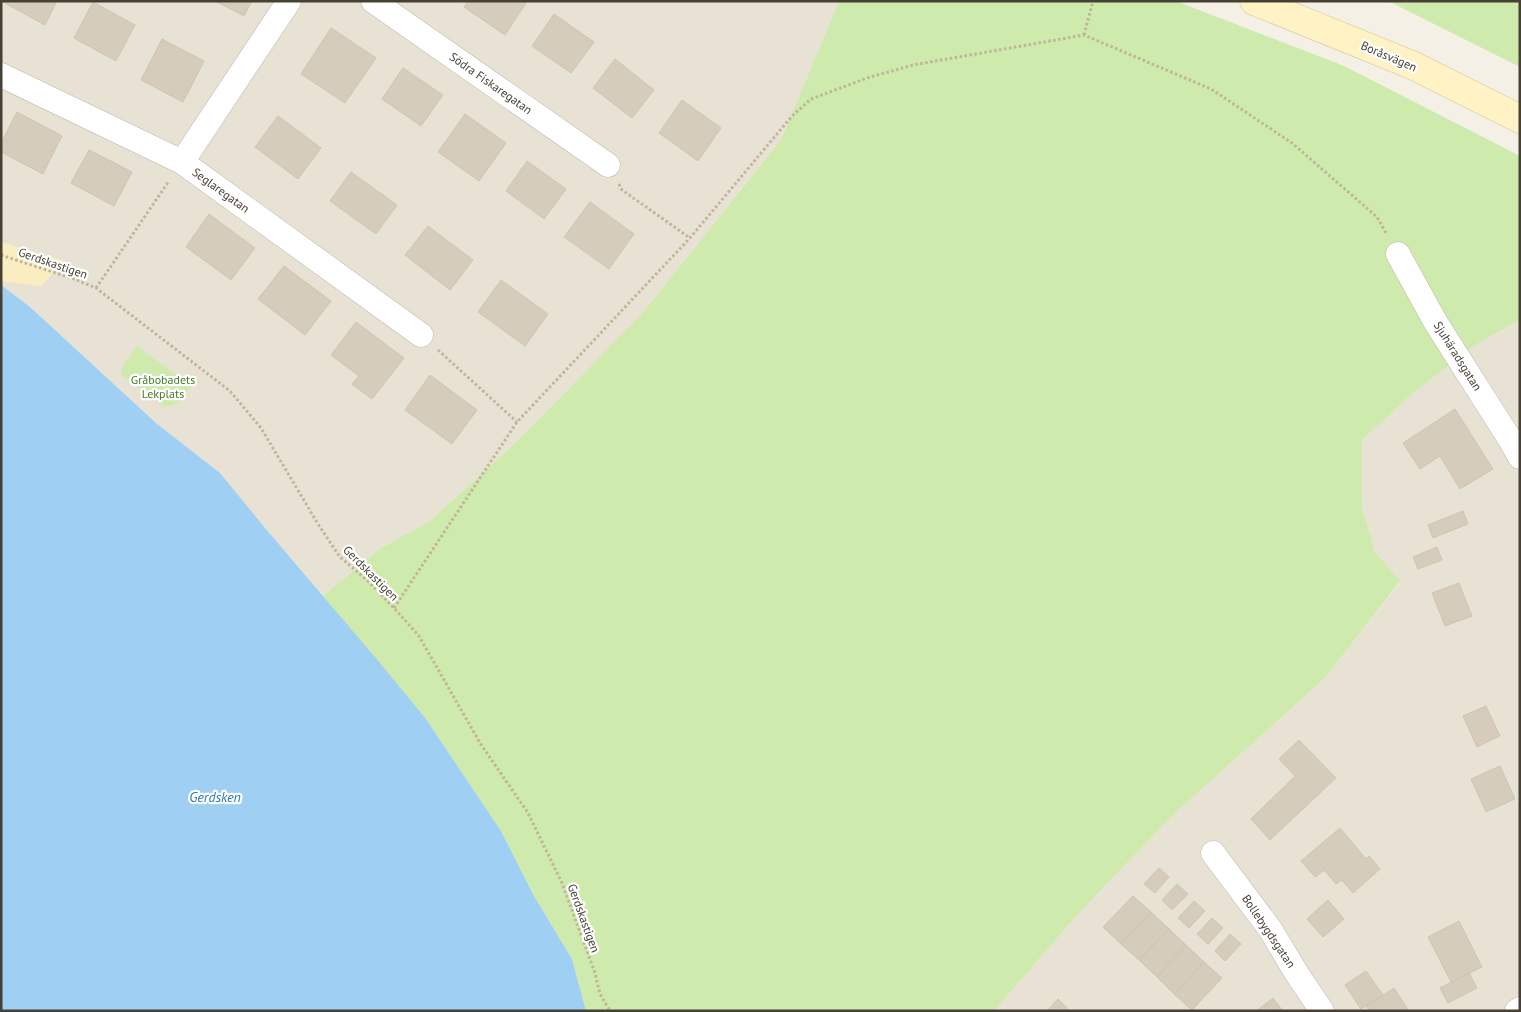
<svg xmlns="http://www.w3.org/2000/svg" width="1521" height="1012" viewBox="0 0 1521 1012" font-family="'PT Sans',sans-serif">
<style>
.residential{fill:#e8e2d4}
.green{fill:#ceeaad}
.sand{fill:#faeec0}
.water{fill:#9fd0f4}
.building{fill:#d6ccbb;stroke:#d1c4ae}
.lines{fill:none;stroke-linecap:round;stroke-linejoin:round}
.minor-casing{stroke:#c0b8a8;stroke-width:25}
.secondary-casing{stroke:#d6c594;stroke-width:29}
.path{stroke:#c2b499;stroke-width:3;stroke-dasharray:2.5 2.5;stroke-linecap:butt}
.minor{stroke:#fff;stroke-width:24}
.secondary{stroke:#fff2c5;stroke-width:28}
.labels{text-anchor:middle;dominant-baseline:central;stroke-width:4.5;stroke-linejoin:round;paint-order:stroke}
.street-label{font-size:12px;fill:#474035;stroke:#fff}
.park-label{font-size:12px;fill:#457c25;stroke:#fff}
.water-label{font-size:14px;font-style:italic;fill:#297ab8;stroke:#fff}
</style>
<rect width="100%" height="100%" fill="#f4f0e6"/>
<g class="residential">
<polygon points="1,1 839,1 781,140 641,315 515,443 430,521 381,548 323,596 266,529 220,473 156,423 29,306 1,285"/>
<polygon points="1520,320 1520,1011 994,1011 1077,915 1174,814 1326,677 1400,582 1375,552 1362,507 1362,440 1414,392 1480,342"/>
</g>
<g class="green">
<polygon points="839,1 1176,1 1344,66 1520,156 1520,320 1480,342 1414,392 1362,440 1362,507 1375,552 1400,581 1326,677 1174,814 1077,915 994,1011 586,1011 572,959 534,896 501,831 426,719 323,596 381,548 430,521 515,443 641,315 781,140"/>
<polygon points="1388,1 1520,1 1520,67"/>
<polygon points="137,346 191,386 178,403 164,407 121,375 122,367"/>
</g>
<polygon class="sand" points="1,242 64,261 41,286 1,281"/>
<polygon class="water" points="1,285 29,306 156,423 220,473 266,529 380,663 426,719 501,831 534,896 572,959 586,1011 1,1011"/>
<g class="building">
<polygon points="1,1 57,1 45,25"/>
<polygon points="215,1 252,1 244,16"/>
<polygon points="468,1 524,1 526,3 505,35 464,7"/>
<polygon points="93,2 135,25 116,61 74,38"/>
<polygon points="554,14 594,42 571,73 532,46"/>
<polygon points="331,28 376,58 345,103 301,74"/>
<polygon points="162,39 204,61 183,102 141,80"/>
<polygon points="615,59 654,90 632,118 593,88"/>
<polygon points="403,68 443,95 421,126 382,99"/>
<polygon points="682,100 721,128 698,161 659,133"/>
<polygon points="17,112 62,136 43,174 1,152 1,143"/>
<polygon points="465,114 506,143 479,181 438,152"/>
<polygon points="278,116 321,148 298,179 255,147"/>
<polygon points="89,150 132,172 114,206 71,183"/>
<polygon points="527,161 566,189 544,219 506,191"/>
<polygon points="351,172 397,205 376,234 330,201"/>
<polygon points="590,202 634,234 609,269 564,237"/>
<polygon points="209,214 255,248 231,280 186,247"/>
<polygon points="428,226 473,260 450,290 405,255"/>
<polygon points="284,266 331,301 305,335 258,299"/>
<polygon points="501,280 548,314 525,346 478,312"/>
<polygon points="356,322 404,358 372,399 352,384 359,376 331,355"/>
<polygon points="430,375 477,410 452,444 405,410"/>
<polygon points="1455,409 1493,469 1460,489 1440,456 1420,469 1403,443"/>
<polygon points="1463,511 1468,524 1433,538 1428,525"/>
<polygon points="1437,547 1442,560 1418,569 1413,557"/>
<polygon points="1459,583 1472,616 1445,626 1432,593"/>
<polygon points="1486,706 1500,736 1477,747 1463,716"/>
<polygon points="1299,740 1336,778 1270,840 1251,819 1295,776 1279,759"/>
<polygon points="1500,766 1515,799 1486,812 1471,779"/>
<polygon points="1340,828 1366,859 1369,856 1380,869 1353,893 1342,880 1336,884 1324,870 1315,877 1301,861"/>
<polygon points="1159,868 1169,877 1155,893 1144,884"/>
<polygon points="1177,884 1188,894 1172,910 1162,900"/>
<polygon points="1133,896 1151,912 1121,944 1103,927"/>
<polygon points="1328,900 1344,919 1323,937 1307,919"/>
<polygon points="1194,901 1205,911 1189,928 1178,918"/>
<polygon points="1151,912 1169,929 1139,960 1121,944"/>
<polygon points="1212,918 1223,928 1208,944 1197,934"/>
<polygon points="1459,921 1482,967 1451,982 1428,937"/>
<polygon points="1169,929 1186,945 1157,977 1139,960"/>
<polygon points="1230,934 1241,944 1225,961 1215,951"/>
<polygon points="1186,945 1204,962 1174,994 1157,977"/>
<polygon points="1204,962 1222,978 1192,1010 1174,994"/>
<polygon points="1366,971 1383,995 1361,1009 1345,985"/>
<polygon points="1469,973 1477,988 1448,1003 1440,988"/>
<polygon points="1394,988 1409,1011 1370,1011 1366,1006"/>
<polygon points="1273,998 1282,1010 1256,1011"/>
<polygon points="1058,999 1070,1011 1047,1011"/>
</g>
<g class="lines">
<g class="minor-casing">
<g id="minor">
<polyline points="373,1 608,165"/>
<polyline points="1,75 182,162 421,335"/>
<polyline points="182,162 289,1"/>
<polyline points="1398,254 1436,323 1511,441 1520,457"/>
<polyline points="1213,853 1270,929 1297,974 1322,1011"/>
<polyline points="1517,1011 1520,1009"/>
</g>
</g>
<g class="secondary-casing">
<polyline id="secondary" points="1254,1 1412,65 1520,119"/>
</g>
<g class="path">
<polyline points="1084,35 1093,1"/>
<polyline points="619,184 622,190 690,238"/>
<polyline points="1,255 74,279 96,288 230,391 261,428 318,524 340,557 367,580 394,608 419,636 480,743 528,813 562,883 595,973 600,994 610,1011"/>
<polyline points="96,288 169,181"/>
<polyline points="438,350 517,422"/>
<polyline points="394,608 517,422 690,238 792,116 811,99 867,78 913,65 1084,35 1211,89 1292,143 1377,217 1387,235"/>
</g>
<use href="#minor" class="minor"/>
<use href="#secondary" class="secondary"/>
</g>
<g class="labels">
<g class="street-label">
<text transform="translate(1389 56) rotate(23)">Boråsvägen</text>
<text transform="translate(491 83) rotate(35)">Södra Fiskaregatan</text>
<text transform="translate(221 190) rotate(36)">Seglaregatan</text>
<text transform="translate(53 263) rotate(19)">Gerdskastigen</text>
<text transform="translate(1458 356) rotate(58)">Sjuhäradsgatan</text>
<text transform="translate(371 573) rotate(45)">Gerdskastigen</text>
<text transform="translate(584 918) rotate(70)">Gerdskastigen</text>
<text transform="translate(1269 931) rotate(56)">Bollebygdsgatan</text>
</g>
<g class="park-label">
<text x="163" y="379">Gråbobadets<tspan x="163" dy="14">Lekplats</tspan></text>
</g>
<g class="water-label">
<text x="215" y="797">Gerdsken</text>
</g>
</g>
<rect width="1521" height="1012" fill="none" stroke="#474035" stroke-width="5"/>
</svg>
